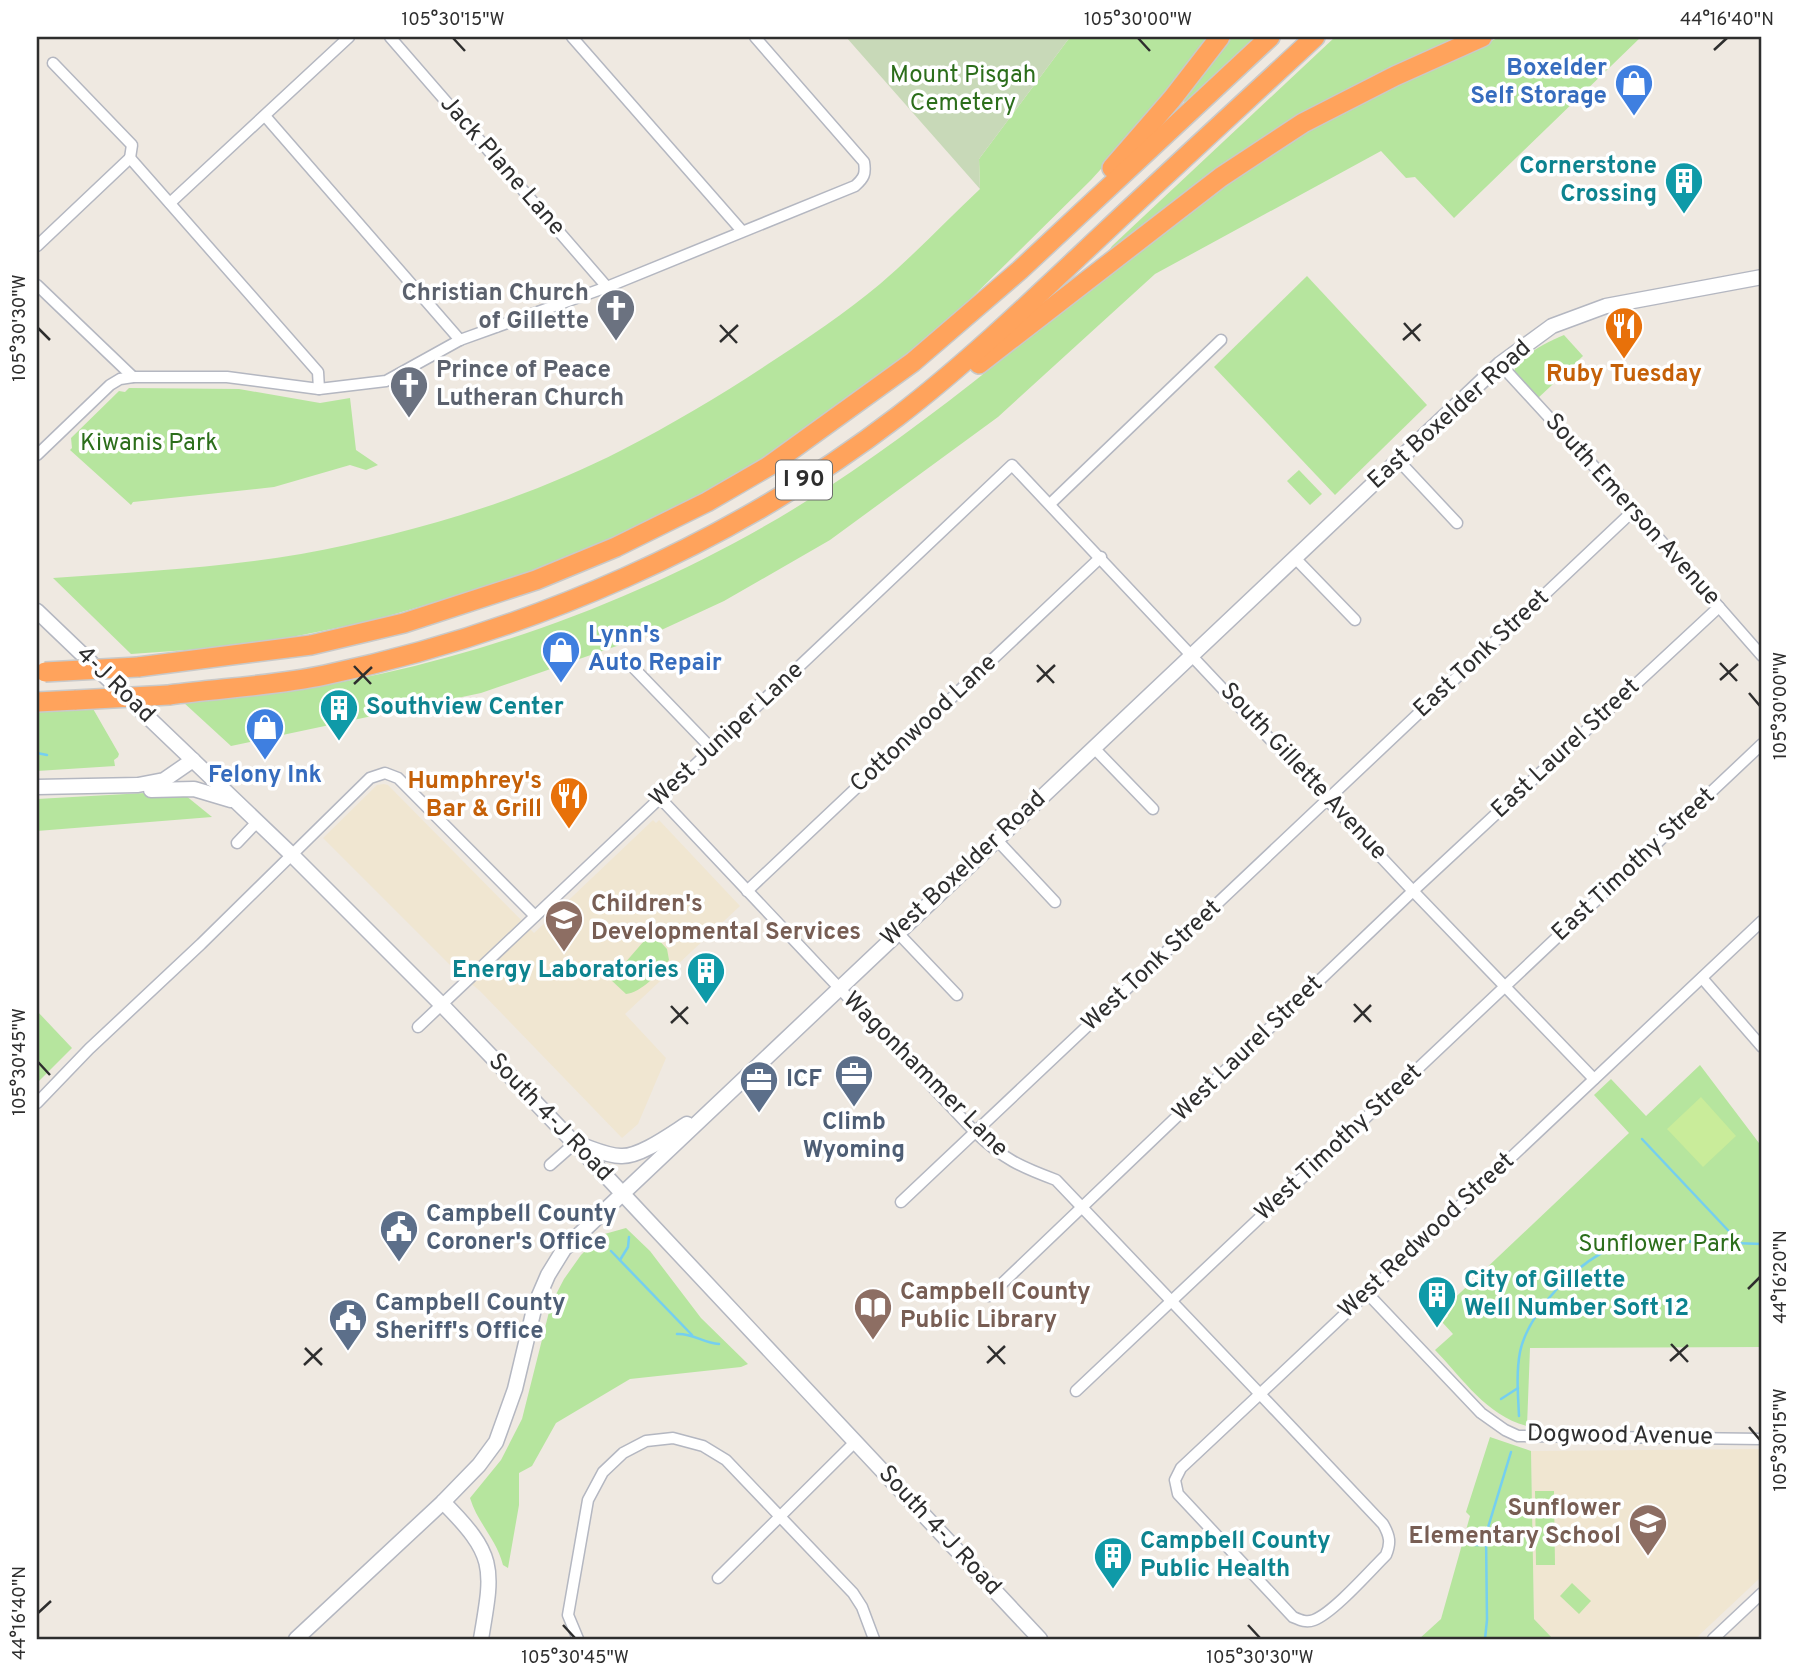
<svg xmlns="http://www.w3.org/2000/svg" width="1799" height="1676" viewBox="0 0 1799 1676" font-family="Overpass,sans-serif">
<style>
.education{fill:#f0e6d1}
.green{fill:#b6e59e}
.cemetery{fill:#c8d9b8}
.pitch{fill:#c9ec9a}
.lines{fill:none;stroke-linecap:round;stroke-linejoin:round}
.stream{stroke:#75cff0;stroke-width:2.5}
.street-casing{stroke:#b4b7c1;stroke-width:13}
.secondary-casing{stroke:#b4b7c1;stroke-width:17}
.highway-casing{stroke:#c9c9c9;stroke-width:22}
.street{stroke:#fff;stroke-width:10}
.secondary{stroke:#fff;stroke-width:14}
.highway{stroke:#ffa35c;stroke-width:19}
.highway-bridge-casing{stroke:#c9c9c9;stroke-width:22;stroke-linecap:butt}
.highway-bridge{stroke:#ffa35c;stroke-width:19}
.ticks{fill:none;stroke:#2e2e2e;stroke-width:2.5}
.labels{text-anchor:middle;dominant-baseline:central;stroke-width:7;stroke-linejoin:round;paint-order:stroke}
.shield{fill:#fff;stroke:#6d6d6d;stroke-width:2}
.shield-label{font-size:23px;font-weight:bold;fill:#2e2e2e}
.shop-label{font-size:24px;font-weight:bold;fill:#366cbe;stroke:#fff;text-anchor:end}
.park-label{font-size:24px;fill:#2c6e1b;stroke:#fff}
.street-label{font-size:24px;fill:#2e2e2e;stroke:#fff}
.culture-label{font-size:24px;font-weight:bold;fill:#0d838f;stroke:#fff;text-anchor:start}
.worship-label{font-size:24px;font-weight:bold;fill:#5b616d;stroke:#fff;text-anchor:end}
.food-label{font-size:24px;font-weight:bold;fill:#c56008;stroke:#fff}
.education-label{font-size:24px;font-weight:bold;fill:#785e54;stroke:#fff;text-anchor:start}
.service-label{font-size:24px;font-weight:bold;fill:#4e5e75;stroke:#fff;text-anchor:start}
.neatline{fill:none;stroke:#2e2e2e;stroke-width:2.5}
.ticks-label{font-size:18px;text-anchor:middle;fill:#2e2e2e}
</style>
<rect width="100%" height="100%" fill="#efe9e1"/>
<g class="education">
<polygon points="384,784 388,785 534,933 653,820 656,823 659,820 740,906 625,1014 666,1058 638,1124 622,1138 480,991 457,972 323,838 377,785"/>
<polygon points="1762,1449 1762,1576 1695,1639 1553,1639 1534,1619 1531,1451"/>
</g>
<g class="green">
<path d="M1070,37H1211L1148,117L1091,180L943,326L872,386L751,468L664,515L580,553L504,582L371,621L292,637L230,647L131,654L53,578C135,572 219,568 301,554C410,534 523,501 622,450C672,424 721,395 768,364C807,339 845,313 880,284C915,254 947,220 980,189L979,159Z"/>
<polygon points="1228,37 1258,37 1185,105 1183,96"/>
<polygon points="1335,37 1462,37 1392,68 1102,261 1112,246"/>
<path d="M1500,37H1641L1454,218L1415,177L1406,178L1381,151L1155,274L998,417L830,540L724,601L657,632L481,693L231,746L183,702C405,689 640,610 827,488C947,410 1055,314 1168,227C1194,208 1219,186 1246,168C1326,115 1413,75 1500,37Z"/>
<polygon points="1307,276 1427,405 1335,495 1214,367"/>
<path d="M1564,335L1583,356L1537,399L1513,373C1520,355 1547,342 1564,335Z"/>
<polygon points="129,388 239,389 320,403 350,398 356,450 378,465 366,470 350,465 274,487 133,502 131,505 70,450 72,448 71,438 119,391 125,392"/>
<polygon points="1299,470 1322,494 1310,505 1287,481"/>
<polygon points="92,707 119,754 118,757 114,760 115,766 37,771 37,712"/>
<polygon points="180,791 212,817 37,831 37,799"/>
<path d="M655,936L667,949L669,960C660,972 641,993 626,994L610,979L609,975L624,964L644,941Z"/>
<polygon points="37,1011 72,1048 37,1083"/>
<path d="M1700,1065L1762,1147V1347L1530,1348L1527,1426C1487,1416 1463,1379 1435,1350L1453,1334L1442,1322L1448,1316L1442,1310L1629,1133L1594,1095L1611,1079L1646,1116Z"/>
<path d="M626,1228L650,1251L701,1318L748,1364L741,1367L630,1379L556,1423L532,1466L519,1473V1505L508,1568L503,1565C496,1538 478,1524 470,1498L501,1460L522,1419L551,1304L564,1279L581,1255L601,1235Z"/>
<polygon points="1490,1437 1531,1451 1534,1619 1553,1639 1419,1639 1441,1619 1470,1516 1466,1512"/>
<polygon points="1535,1491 1554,1491 1555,1565 1536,1565"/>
<polygon points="1572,1583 1591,1601 1579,1614 1560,1596"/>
</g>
<polygon class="cemetery" points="846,37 1070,37 979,159 980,189"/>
<polygon class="pitch" points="1701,1097 1736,1136 1703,1167 1667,1129"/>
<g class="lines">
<g class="stream">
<polyline points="37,753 47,755"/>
<polyline points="1642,1139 1740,1243"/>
<polyline points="611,1251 692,1335"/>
<polyline points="620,1260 628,1247 629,1237"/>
<path d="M677,1334C693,1333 703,1343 719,1344"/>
<polyline points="1501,1399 1518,1388"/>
<path d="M1519,1416C1518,1395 1516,1373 1520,1352C1529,1307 1592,1244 1639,1240C1651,1239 1664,1241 1676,1241C1705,1242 1734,1243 1762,1244"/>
<polyline points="1475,1545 1485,1545"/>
<polyline points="1485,1639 1487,1620 1486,1534 1511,1452"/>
</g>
<g class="street-casing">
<g id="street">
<polyline points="390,37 607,287"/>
<polyline points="572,37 742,231"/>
<polyline points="53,63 132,145 130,158"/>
<polyline points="265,116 460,340"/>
<polyline points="130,158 318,372 319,389"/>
<polyline points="170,203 349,37"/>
<polyline points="37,246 130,158"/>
<polyline points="37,285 133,377"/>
<polyline points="1500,364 1634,510 1762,656"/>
<path d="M37,455L110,385L120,379L133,377H227L319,389L386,381L460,340L607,287L855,186C864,178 866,174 864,162L755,37"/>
<polyline points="1398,460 1457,523"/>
<polyline points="1050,504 1221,340"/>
<polyline points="1294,557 1355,620"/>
<polyline points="629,663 712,749"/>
<polyline points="1093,747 1153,809"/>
<path d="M660,798L975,1132C1003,1159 1021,1167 1056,1180L1260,1394L1762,921"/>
<polyline points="996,839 1055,902"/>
<polyline points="237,843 257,822"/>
<polyline points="747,891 1101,557"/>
<polyline points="897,932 957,995"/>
<polyline points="1702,978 1762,1047"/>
<polyline points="418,1027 1012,465 1413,891 1594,1079"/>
<polyline points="37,1103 89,1049 201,944 370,778 385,773 398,778 535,916"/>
<polyline points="550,1165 575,1143"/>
<polyline points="901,1202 1634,510"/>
<polyline points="1367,1293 1481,1413 1505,1430 1518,1436 1762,1439"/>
<polyline points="989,1296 1413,891 1719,607"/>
<polyline points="1076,1391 1762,744"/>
<path d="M1260,1394L1383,1524C1390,1536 1391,1543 1386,1555C1370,1571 1333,1613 1314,1620C1306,1623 1300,1620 1293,1617L1178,1494L1175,1480L1181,1468Z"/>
<polyline points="718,1578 855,1442"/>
<polyline points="578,1639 568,1615 588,1500 603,1472 623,1453 646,1441 673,1438 703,1446 726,1460 853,1593 862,1607 874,1639"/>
<polyline points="1713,1639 1762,1593"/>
</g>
</g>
<g class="secondary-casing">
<g id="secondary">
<polyline points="37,611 291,854 442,1005 606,1176 1040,1639"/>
<polyline points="37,787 138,785 164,780 193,760"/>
<polyline points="151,790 194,789 231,800"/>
<path d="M578,1144C591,1148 607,1156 621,1156C640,1157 671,1134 687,1124"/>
<path d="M443,1502C497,1556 493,1568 481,1639"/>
<polyline points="296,1639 443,1502 479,1465 496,1442 515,1389 535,1305 548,1275 564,1249 1500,364 1552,326 1606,306 1762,277"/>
</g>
</g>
<g class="highway-casing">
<g id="highway">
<polyline points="1112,168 1172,99 1220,37"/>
<polyline points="979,364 1221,177 1303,123 1395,76 1482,37"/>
<polyline points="138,667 311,645 404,623 536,580 616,547 707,502 769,466 913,362 1020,270 1270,37"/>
<path d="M169,695C221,688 274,686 325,675C529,632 731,544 897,417C971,360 1038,295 1106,231C1175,166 1245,102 1315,37"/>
<polyline points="37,702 76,700"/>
</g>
</g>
<use href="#street" class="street"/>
<use href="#secondary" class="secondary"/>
<use href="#highway" class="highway"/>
<g class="highway-bridge-casing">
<g id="highway-bridge">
<polyline points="45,672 138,667"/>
<polyline points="76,700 169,695"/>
</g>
</g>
<use href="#highway-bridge" class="highway-bridge"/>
</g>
<path class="ticks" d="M453,38L465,51M1138,38L1150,51M1714,50L1727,38M1404,323L1420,341M720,325L737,343M38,328L50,340M1403,340L1421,324M720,342L738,325M1720,663L1737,681M1037,665L1054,683M354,666L371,684M1720,680L1738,664M1037,682L1055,665M354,684L372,667M1749,693L1760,706M1354,1004L1371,1022M671,1006L688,1024M1354,1022L1371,1005M671,1023L688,1007M38,1062L50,1075M1748,1289L1760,1277M1671,1344L1688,1362M988,1346L1005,1364M305,1348L322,1365M1670,1361L1688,1345M987,1363L1005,1346M304,1365L322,1348M1749,1427L1760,1440M38,1613L51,1601M563,1625L575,1638M1248,1625L1260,1638"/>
<defs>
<g id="shop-pin" transform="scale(2.0125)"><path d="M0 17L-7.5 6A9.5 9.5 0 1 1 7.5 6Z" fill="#3f7fe0" stroke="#fff"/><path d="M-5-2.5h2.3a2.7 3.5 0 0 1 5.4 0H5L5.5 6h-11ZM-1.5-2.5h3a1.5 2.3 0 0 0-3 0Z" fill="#fff"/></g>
<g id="building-pin" transform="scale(2.0125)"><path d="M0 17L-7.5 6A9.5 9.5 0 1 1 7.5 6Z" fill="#0f9aa8" stroke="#fff"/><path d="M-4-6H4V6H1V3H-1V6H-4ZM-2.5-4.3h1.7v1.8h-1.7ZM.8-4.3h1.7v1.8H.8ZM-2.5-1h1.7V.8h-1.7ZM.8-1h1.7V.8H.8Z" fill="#fff"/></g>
<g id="church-pin" transform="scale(2.0125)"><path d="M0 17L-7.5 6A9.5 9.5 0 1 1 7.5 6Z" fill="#6b7280" stroke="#fff"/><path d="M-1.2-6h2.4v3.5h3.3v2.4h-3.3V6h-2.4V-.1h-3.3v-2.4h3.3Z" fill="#fff"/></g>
<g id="restaurant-pin" transform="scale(2.0125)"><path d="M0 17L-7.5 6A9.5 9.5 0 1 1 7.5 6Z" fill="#e8710a" stroke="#fff"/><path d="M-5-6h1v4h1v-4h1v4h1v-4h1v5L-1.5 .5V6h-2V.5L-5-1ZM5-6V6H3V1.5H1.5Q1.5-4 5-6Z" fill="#fff"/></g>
<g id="school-pin" transform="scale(2.0125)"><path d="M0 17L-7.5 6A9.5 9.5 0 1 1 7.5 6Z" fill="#8d6e63" stroke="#fff"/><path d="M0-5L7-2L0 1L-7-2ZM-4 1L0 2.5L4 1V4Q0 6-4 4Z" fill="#fff"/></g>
<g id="office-pin" transform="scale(2.0125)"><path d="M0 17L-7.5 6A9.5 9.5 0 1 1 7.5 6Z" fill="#5c6f8a" stroke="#fff"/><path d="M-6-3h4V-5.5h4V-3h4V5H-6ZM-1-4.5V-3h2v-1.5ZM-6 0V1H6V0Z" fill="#fff"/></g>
<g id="civic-pin" transform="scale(2.0125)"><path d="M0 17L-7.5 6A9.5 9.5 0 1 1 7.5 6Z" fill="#5c6f8a" stroke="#fff"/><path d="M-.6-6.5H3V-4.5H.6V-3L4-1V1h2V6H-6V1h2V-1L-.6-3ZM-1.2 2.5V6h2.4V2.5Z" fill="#fff"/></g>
<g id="library-pin" transform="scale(2.0125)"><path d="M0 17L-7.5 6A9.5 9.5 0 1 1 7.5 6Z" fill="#8d6e63" stroke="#fff"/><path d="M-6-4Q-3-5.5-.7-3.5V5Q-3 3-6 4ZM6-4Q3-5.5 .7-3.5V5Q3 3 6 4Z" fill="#fff"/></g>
</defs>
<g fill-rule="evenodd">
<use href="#shop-pin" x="1634" y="83"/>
<use href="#building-pin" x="1684" y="181"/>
<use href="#church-pin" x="616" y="308"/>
<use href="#restaurant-pin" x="1624" y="326"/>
<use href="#church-pin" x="409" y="385"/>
<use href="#shop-pin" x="561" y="650"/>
<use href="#building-pin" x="339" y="708"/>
<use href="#shop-pin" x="265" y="727"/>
<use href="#restaurant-pin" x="569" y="796"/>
<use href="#school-pin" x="564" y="919"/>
<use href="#building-pin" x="706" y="971"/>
<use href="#office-pin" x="854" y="1074"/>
<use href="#office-pin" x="759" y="1080"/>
<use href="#civic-pin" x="399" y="1229"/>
<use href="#building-pin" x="1437" y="1295"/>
<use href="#library-pin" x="873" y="1307"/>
<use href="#civic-pin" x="348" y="1318"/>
<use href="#school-pin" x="1648" y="1523"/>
<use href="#building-pin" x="1113" y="1556"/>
</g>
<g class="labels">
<rect class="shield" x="776" y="460.5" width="56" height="39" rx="5"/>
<g class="shield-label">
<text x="804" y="480">I 90</text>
</g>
<g class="shop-label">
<text x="1607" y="69">Boxelder<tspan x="1607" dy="28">Self Storage</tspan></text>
<text x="588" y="636" text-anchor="start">Lynn's<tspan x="588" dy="28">Auto Repair</tspan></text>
<text x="265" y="776" text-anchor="middle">Felony Ink</text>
</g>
<g class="park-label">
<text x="963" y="76">Mount Pisgah<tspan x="963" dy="28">Cemetery</tspan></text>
<text x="149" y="444">Kiwanis Park</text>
<text x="1660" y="1245">Sunflower Park</text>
</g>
<g class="street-label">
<text transform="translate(502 166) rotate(49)">Jack Plane Lane</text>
<text transform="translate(1450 415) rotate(-42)">East Boxelder Road</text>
<text transform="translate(1632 510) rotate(48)">South Emerson Avenue</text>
<text transform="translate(1482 654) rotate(-43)">East Tonk Street</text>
<text transform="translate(115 685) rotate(44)">4-J Road</text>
<text transform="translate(924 724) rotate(-43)">Cottonwood Lane</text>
<text transform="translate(727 735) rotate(-43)">West Juniper Lane</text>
<text transform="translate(1566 749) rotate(-43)">East Laurel Street</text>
<text transform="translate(1303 772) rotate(47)">South Gillette Avenue</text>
<text transform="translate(1634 865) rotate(-43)">East Timothy Street</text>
<text transform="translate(964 869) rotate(-43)">West Boxelder Road</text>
<text transform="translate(1152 966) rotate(-43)">West Tonk Street</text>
<text transform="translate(1248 1049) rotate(-44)">West Laurel Street</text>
<text transform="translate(925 1075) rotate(45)">Wagonhammer Lane</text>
<text transform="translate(550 1118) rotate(46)">South 4-J Road</text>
<text transform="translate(1339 1143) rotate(-43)">West Timothy Street</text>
<text transform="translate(1427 1236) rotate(-43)">West Redwood Street</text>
<text transform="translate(1620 1436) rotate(1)">Dogwood Avenue</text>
<text transform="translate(939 1531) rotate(47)">South 4-J Road</text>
</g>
<g class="culture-label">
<text x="1657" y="167" text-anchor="end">Cornerstone<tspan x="1657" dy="28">Crossing</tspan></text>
<text x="366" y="708">Southview Center</text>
<text x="679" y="971" text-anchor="end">Energy Laboratories</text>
<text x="1464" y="1281">City of Gillette<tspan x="1464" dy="28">Well Number Soft 12</tspan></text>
<text x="1140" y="1542">Campbell County<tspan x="1140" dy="28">Public Health</tspan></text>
</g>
<g class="worship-label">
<text x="589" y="294">Christian Church<tspan x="589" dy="28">of Gillette</tspan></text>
<text x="436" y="371" text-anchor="start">Prince of Peace<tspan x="436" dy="28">Lutheran Church</tspan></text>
</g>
<g class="food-label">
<text x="1624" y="375">Ruby Tuesday</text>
<text x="542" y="782" text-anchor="end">Humphrey's<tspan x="542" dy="28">Bar &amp; Grill</tspan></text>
</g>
<g class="education-label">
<text x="591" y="905">Children's<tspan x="591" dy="28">Developmental Services</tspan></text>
<text x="900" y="1293">Campbell County<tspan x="900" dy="28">Public Library</tspan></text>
<text x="1621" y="1509" text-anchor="end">Sunflower<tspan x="1621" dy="28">Elementary School</tspan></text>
</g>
<g class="service-label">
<text x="786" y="1080">ICF</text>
<text x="854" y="1123" text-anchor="middle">Climb<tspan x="854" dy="28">Wyoming</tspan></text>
<text x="426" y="1215">Campbell County<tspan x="426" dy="28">Coroner's Office</tspan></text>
<text x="375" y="1304">Campbell County<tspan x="375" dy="28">Sheriff's Office</tspan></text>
</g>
</g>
<rect width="1799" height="1676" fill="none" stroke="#ffffff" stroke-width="77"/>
<rect x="38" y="38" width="1722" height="1600" class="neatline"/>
<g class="ticks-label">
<text x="453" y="25">105°30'15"W</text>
<text x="1138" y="25">105°30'00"W</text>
<text x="1727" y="25">44°16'40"N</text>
<text transform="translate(19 328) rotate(-90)" y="6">105°30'30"W</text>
<text transform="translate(1780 706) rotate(-90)" y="6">105°30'00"W</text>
<text transform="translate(19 1062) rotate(-90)" y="6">105°30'45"W</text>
<text transform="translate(1780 1277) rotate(-90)" y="6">44°16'20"N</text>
<text transform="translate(1780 1440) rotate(-90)" y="6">105°30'15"W</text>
<text transform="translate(19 1613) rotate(-90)" y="6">44°16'40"N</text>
<text x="575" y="1663">105°30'45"W</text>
<text x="1260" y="1663">105°30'30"W</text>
</g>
</svg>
